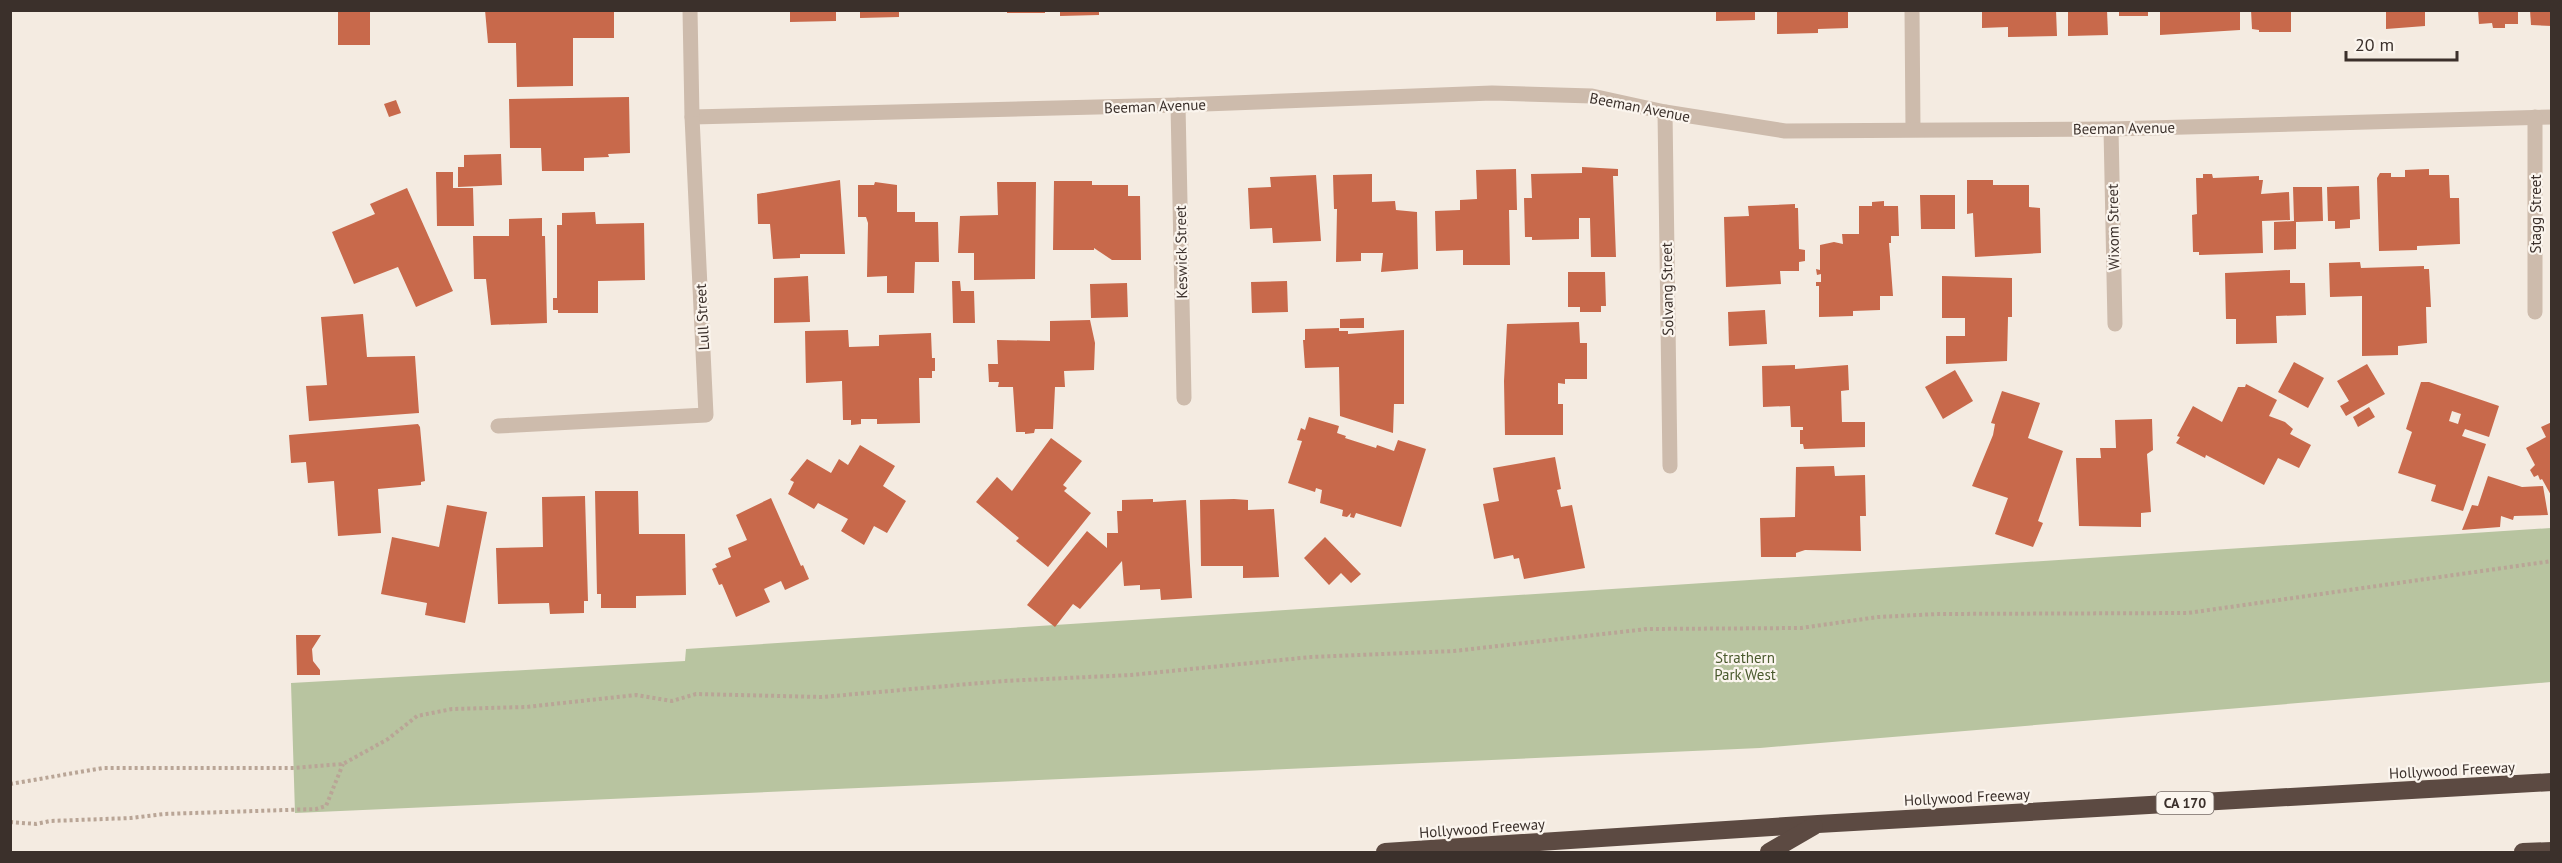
<svg xmlns="http://www.w3.org/2000/svg" width="2562" height="863" viewBox="0 0 2562 863" font-family="'PT Sans',sans-serif">
<style>
.green{fill:#b8c4a0}
.building{fill:#c8694b;fill-rule:evenodd}
.lines{fill:none;stroke-linecap:round;stroke-linejoin:round}
.path{stroke:#b9a596;stroke-width:4;stroke-dasharray:3 3;stroke-linecap:butt}
.minor{stroke:#cdbbac;stroke-width:15}
.motorway{stroke:#5c4a42;stroke-width:18}
.labels{text-anchor:middle;dominant-baseline:central;stroke-width:4.5;stroke-linejoin:round;paint-order:stroke}
.shield{fill:#fbf5ee;stroke:#756b66;stroke-width:1.5}
.shield-label{font-size:14px;font-weight:bold;fill:#3b302b}
.street-label{font-size:15px;fill:#3b302b;stroke:#fbf5ee}
.park-label{font-size:15px;fill:#4a5a2e;stroke:#fbf5ee}
</style>
<rect width="100%" height="100%" fill="#f4ebe1"/>
<polygon class="green" points="2551,528 2551,682 1760,748 295,813 291,683 685,661 686,649"/>
<g class="building">
<rect x="338" y="10" width="32" height="35"/>
<polygon points="485,10 614,10 614,38 573,38 573,86 517,87 516,43 488,43"/>
<polygon points="790,10 836,10 836,21 790,22"/>
<polygon points="860,10 899,10 899,17 860,18"/>
<rect x="1007" y="10" width="38" height="3"/>
<polygon points="1060,10 1099,10 1099,15 1060,16"/>
<polygon points="1716,10 1755,10 1755,20 1716,21"/>
<polygon points="1777,10 1848,10 1848,28 1818,29 1818,33 1777,34"/>
<polygon points="1982,10 2056,10 2057,36 2008,37 2008,27 1982,28"/>
<polygon points="2068,10 2107,10 2108,35 2068,36"/>
<rect x="2119" y="10" width="29" height="6"/>
<polygon points="2160,10 2240,10 2240,30 2160,35"/>
<polygon points="2251,10 2291,10 2291,32 2259,32 2259,30 2252,29"/>
<polygon points="2386,10 2425,10 2425,26 2386,29"/>
<polygon points="2478,10 2518,10 2518,24 2505,24 2505,28 2493,28 2492,23 2479,24"/>
<polygon points="2530,10 2552,10 2552,26 2531,25"/>
<polygon points="629,97 630,153 608,154 609,157 584,158 584,171 542,171 541,148 510,148 509,99"/>
<polygon points="396,100 401,113 389,117 384,104"/>
<polygon points="501,154 502,185 458,187 458,167 464,167 464,155"/>
<polygon points="1582,167 1618,169 1618,176 1613,176 1616,257 1591,257 1590,218 1579,218 1579,239 1532,240 1532,237 1525,237 1524,198 1532,198 1531,174 1582,173"/>
<polygon points="1516,169 1517,210 1509,210 1510,265 1463,265 1463,250 1436,251 1435,211 1460,210 1460,200 1477,199 1476,170"/>
<polygon points="2429,169 2429,175 2449,175 2450,198 2459,198 2460,244 2417,246 2417,250 2379,251 2377,178 2380,173 2391,173 2391,177 2405,177 2405,170"/>
<polygon points="436,172 453,172 453,188 473,188 474,226 437,226"/>
<polygon points="1372,174 1372,202 1395,201 1396,210 1417,212 1418,269 1381,272 1383,253 1361,253 1361,261 1336,262 1337,209 1334,209 1333,175"/>
<polygon points="2203,174 2212,174 2213,178 2259,176 2259,180 2263,180 2261,194 2289,192 2290,220 2262,221 2263,253 2199,255 2199,252 2193,252 2192,215 2197,214 2196,178 2203,178"/>
<polygon points="1316,175 1321,241 1273,243 1272,228 1250,229 1248,188 1271,187 1270,177"/>
<polygon points="840,180 845,254 800,254 800,258 773,259 770,224 758,224 757,194"/>
<polygon points="1967,180 1993,180 1993,185 2029,185 2029,207 2040,208 2041,253 1975,257 1973,213 1967,214"/>
<polygon points="1054,181 1092,181 1092,185 1128,185 1128,196 1140,196 1141,260 1112,260 1094,248 1094,250 1053,250"/>
<polygon points="875,182 897,185 897,212 915,212 915,222 938,222 939,262 915,262 914,293 887,293 887,276 867,277 868,223 866,217 858,217 858,185 874,185"/>
<polygon points="997,182 1036,182 1035,279 974,280 974,253 958,253 960,216 998,215"/>
<polygon points="2359,186 2360,219 2350,220 2350,228 2335,229 2335,221 2328,221 2327,187"/>
<polygon points="2293,187 2322,187 2323,221 2296,222 2296,249 2274,250 2274,222 2294,221"/>
<polygon points="407,188 453,291 416,307 398,267 354,284 332,232 375,214 370,204"/>
<polygon points="1920,195 1955,195 1955,229 1921,229"/>
<polygon points="1884,201 1884,206 1898,206 1899,236 1891,236 1891,243 1889,243 1893,296 1880,296 1880,310 1853,311 1853,316 1819,317 1819,286 1816,286 1816,282 1821,282 1821,274 1817,275 1816,269 1820,270 1820,245 1834,242 1843,244 1842,234 1859,234 1859,206 1872,206 1872,202"/>
<polygon points="1795,204 1795,208 1798,208 1799,249 1805,250 1805,261 1799,262 1799,271 1780,271 1781,284 1726,287 1724,217 1749,216 1748,206"/>
<polygon points="595,212 596,224 644,223 645,280 598,281 598,313 558,313 558,310 553,310 553,298 557,298 557,225 562,225 562,213"/>
<polygon points="542,218 542,236 545,236 547,323 491,325 486,279 474,279 473,236 509,236 509,219"/>
<polygon points="2360,262 2361,268 2424,266 2424,269 2429,269 2431,307 2426,307 2427,343 2398,346 2398,355 2362,356 2362,296 2330,297 2329,263"/>
<polygon points="2290,270 2290,283 2305,283 2306,315 2276,316 2277,343 2236,344 2236,319 2226,319 2225,273"/>
<polygon points="1568,272 1605,272 1606,306 1601,306 1601,312 1580,312 1580,307 1568,307"/>
<polygon points="808,276 810,322 774,323 774,278"/>
<polygon points="1942,276 2012,278 2012,317 2008,317 2007,361 1946,364 1946,336 1965,336 1965,318 1942,318"/>
<polygon points="952,281 960,281 961,291 974,291 975,323 953,323"/>
<polygon points="1287,281 1288,312 1252,313 1251,282"/>
<polygon points="1127,283 1128,317 1091,318 1090,284"/>
<polygon points="1765,310 1767,344 1729,346 1728,312"/>
<polygon points="363,314 367,357 415,356 419,413 309,421 306,386 327,385 321,317"/>
<polygon points="1364,318 1364,328 1340,328 1340,319"/>
<polygon points="1090,320 1095,343 1094,370 1064,371 1065,387 1055,387 1053,429 1035,429 1034,433 1025,434 1025,432 1016,432 1013,387 998,387 999,382 989,382 988,364 998,364 997,340 1050,341 1050,321"/>
<polygon points="1579,322 1580,343 1587,343 1587,379 1565,379 1565,384 1558,383 1558,404 1563,404 1563,435 1505,435 1504,381 1507,324"/>
<polygon points="1339,328 1339,331 1348,331 1348,334 1404,330 1404,404 1394,404 1393,433 1340,416 1339,367 1305,368 1303,340 1305,340 1305,329"/>
<polygon points="848,330 849,347 879,346 879,335 931,333 932,358 935,358 935,371 932,371 932,378 919,378 920,423 877,424 877,419 861,419 861,424 851,425 851,420 843,420 842,381 806,383 805,331"/>
<polygon points="2294,362 2324,378 2308,408 2278,392"/>
<polygon points="2367,364 2385,394 2346,416 2340,406 2349,401 2337,381"/>
<polygon points="1795,365 1795,369 1848,365 1849,390 1841,391 1842,422 1865,422 1865,447 1804,449 1803,444 1800,444 1800,430 1803,430 1803,427 1791,427 1790,406 1763,407 1762,366"/>
<polygon points="1955,370 1973,401 1943,419 1925,387"/>
<path d="M2421,382H2429L2499,406L2489,437L2465,429L2462,436L2486,444L2463,511L2431,501L2436,485L2398,473L2412,432L2406,429ZM2452,411L2461,414L2458,424L2449,421Z"/>
<polygon points="2246,384 2277,400 2269,416 2285,422 2293,429 2290,434 2311,445 2299,468 2278,458 2264,485 2206,455 2205,458 2176,443 2180,437 2177,436 2193,406 2222,422 2238,387 2245,387"/>
<polygon points="2002,391 2040,403 2028,438 2063,451 2038,521 2043,523 2033,547 1995,534 2008,498 1972,486 1993,435 1995,424 1991,423"/>
<polygon points="2369,407 2375,417 2358,427 2353,417"/>
<polygon points="1309,417 1339,426 1337,433 1346,436 1345,438 1376,448 1377,445 1394,451 1398,440 1426,449 1401,527 1356,513 1354,518 1350,517 1351,513 1347,517 1342,516 1343,510 1320,503 1322,490 1316,488 1315,492 1288,483 1302,441 1297,440 1301,428 1305,430"/>
<polygon points="2152,419 2153,450 2147,454 2151,512 2141,513 2141,527 2079,526 2076,458 2101,458 2100,448 2116,448 2115,420"/>
<polygon points="2552,422 2552,497 2542,479 2540,480 2538,475 2534,477 2530,470 2535,465 2526,448 2546,437 2541,427"/>
<polygon points="418,424 420,427 425,481 421,482 421,485 378,489 381,533 338,536 334,481 308,483 306,462 291,463 289,435"/>
<polygon points="1051,438 1082,461 1063,485 1067,488 1064,491 1091,513 1048,567 1016,541 1019,538 976,502 997,477 1012,491"/>
<polygon points="860,445 895,466 883,486 906,501 887,533 874,526 864,545 841,531 848,519 818,503 814,509 788,494 794,482 790,480 807,459 831,473 839,459 848,465"/>
<polygon points="1555,457 1561,489 1557,490 1561,507 1572,505 1585,568 1524,579 1519,558 1514,559 1513,555 1494,559 1483,504 1499,501 1493,468"/>
<polygon points="1834,466 1835,476 1865,475 1866,516 1860,516 1861,551 1805,550 1796,553 1796,557 1761,557 1760,518 1795,517 1796,467"/>
<polygon points="2488,476 2522,487 2543,486 2548,515 2514,516 2513,520 2501,516 2500,527 2462,530 2472,505 2478,506"/>
<polygon points="595,491 638,491 639,534 685,534 686,595 636,596 636,608 601,608 601,594 597,594"/>
<polygon points="585,496 588,601 584,601 584,613 550,614 549,603 498,604 496,548 543,547 542,497"/>
<polygon points="771,498 801,566 803,565 809,579 785,590 781,581 764,589 770,602 736,617 722,584 719,585 712,569 717,567 715,564 731,557 728,548 747,540 736,515"/>
<polygon points="1153,499 1153,502 1186,500 1192,598 1161,600 1160,589 1140,590 1140,585 1124,586 1122,561 1080,609 1073,604 1055,627 1027,605 1087,531 1107,548 1107,533 1118,533 1117,511 1122,511 1122,500"/>
<polygon points="1234,499 1248,500 1248,510 1274,509 1279,577 1243,578 1243,566 1201,566 1200,500"/>
<polygon points="447,505 487,512 465,623 425,615 427,603 381,594 392,537 439,547"/>
<polygon points="1325,537 1361,574 1351,583 1341,573 1329,585 1304,558"/>
<polygon points="296,635 321,635 312,649 313,661 320,670 320,675 297,675"/>
</g>
<g class="lines">
<g class="path">
<polyline points="10,784 103,768 294,768 343,764 388,739 417,716 452,709 526,707 636,695 672,701 696,694 822,697 1003,681 1131,675 1311,657 1454,651 1647,629 1801,628 1878,617 1937,614 2188,613 2552,561"/>
<polyline points="10,822 36,824 50,821 131,818 164,814 316,809 326,806 343,764"/>
</g>
<g class="minor">
<polyline points="1912,10 1913,129"/>
<polyline points="1178,105 1184,398"/>
<polyline points="1665,112 1670,466"/>
<polyline points="692,117 1178,105 1492,93 1592,96 1665,112 1785,131 2111,129 2552,117"/>
<polyline points="2535,117 2535,312"/>
<polyline points="2111,129 2115,324"/>
<polyline points="498,426 706,415 692,117 690,10"/>
</g>
<g class="motorway">
<polyline points="1385,852 1818,824 2552,782"/>
<polyline points="1769,852 1814,826"/>
<polyline points="2523,852 2552,851"/>
</g>
</g>
<g class="labels">
<rect class="shield" x="2156.5" y="792" width="57" height="22" rx="4.5"/>
<g class="shield-label">
<text x="2185" y="803">CA 170</text>
</g>
<g class="street-label">
<text transform="translate(1155 106) rotate(-2)">Beeman Avenue</text>
<text transform="translate(1640 107) rotate(11)">Beeman Avenue</text>
<text transform="translate(2124 128) rotate(-1)">Beeman Avenue</text>
<text transform="translate(2535 214) rotate(-90)">Stagg Street</text>
<text transform="translate(2113 227) rotate(-91)">Wixom Street</text>
<text transform="translate(1181 252) rotate(-91)">Keswick Street</text>
<text transform="translate(1667 289) rotate(-91)">Solvang Street</text>
<text transform="translate(702 317) rotate(-93)">Lull Street</text>
<text transform="translate(2452 770) rotate(-3)">Hollywood Freeway</text>
<text transform="translate(1967 797) rotate(-3)">Hollywood Freeway</text>
<text transform="translate(1482 828) rotate(-4)">Hollywood Freeway</text>
</g>
<g class="park-label">
<text x="1745" y="657">Strathern<tspan x="1745" dy="17">Park West</tspan></text>
</g>
</g>
<rect width="2562" height="863" fill="none" stroke="#3b302b" stroke-width="24"/>
<path d="M2346 51v9h111v-9" fill="none" stroke="#3b302b" stroke-width="3"/>
<text x="2355" y="51" font-size="18" fill="#3b302b" stroke="#fbf5ee" stroke-width="4.5" paint-order="stroke">20 m</text>
</svg>
